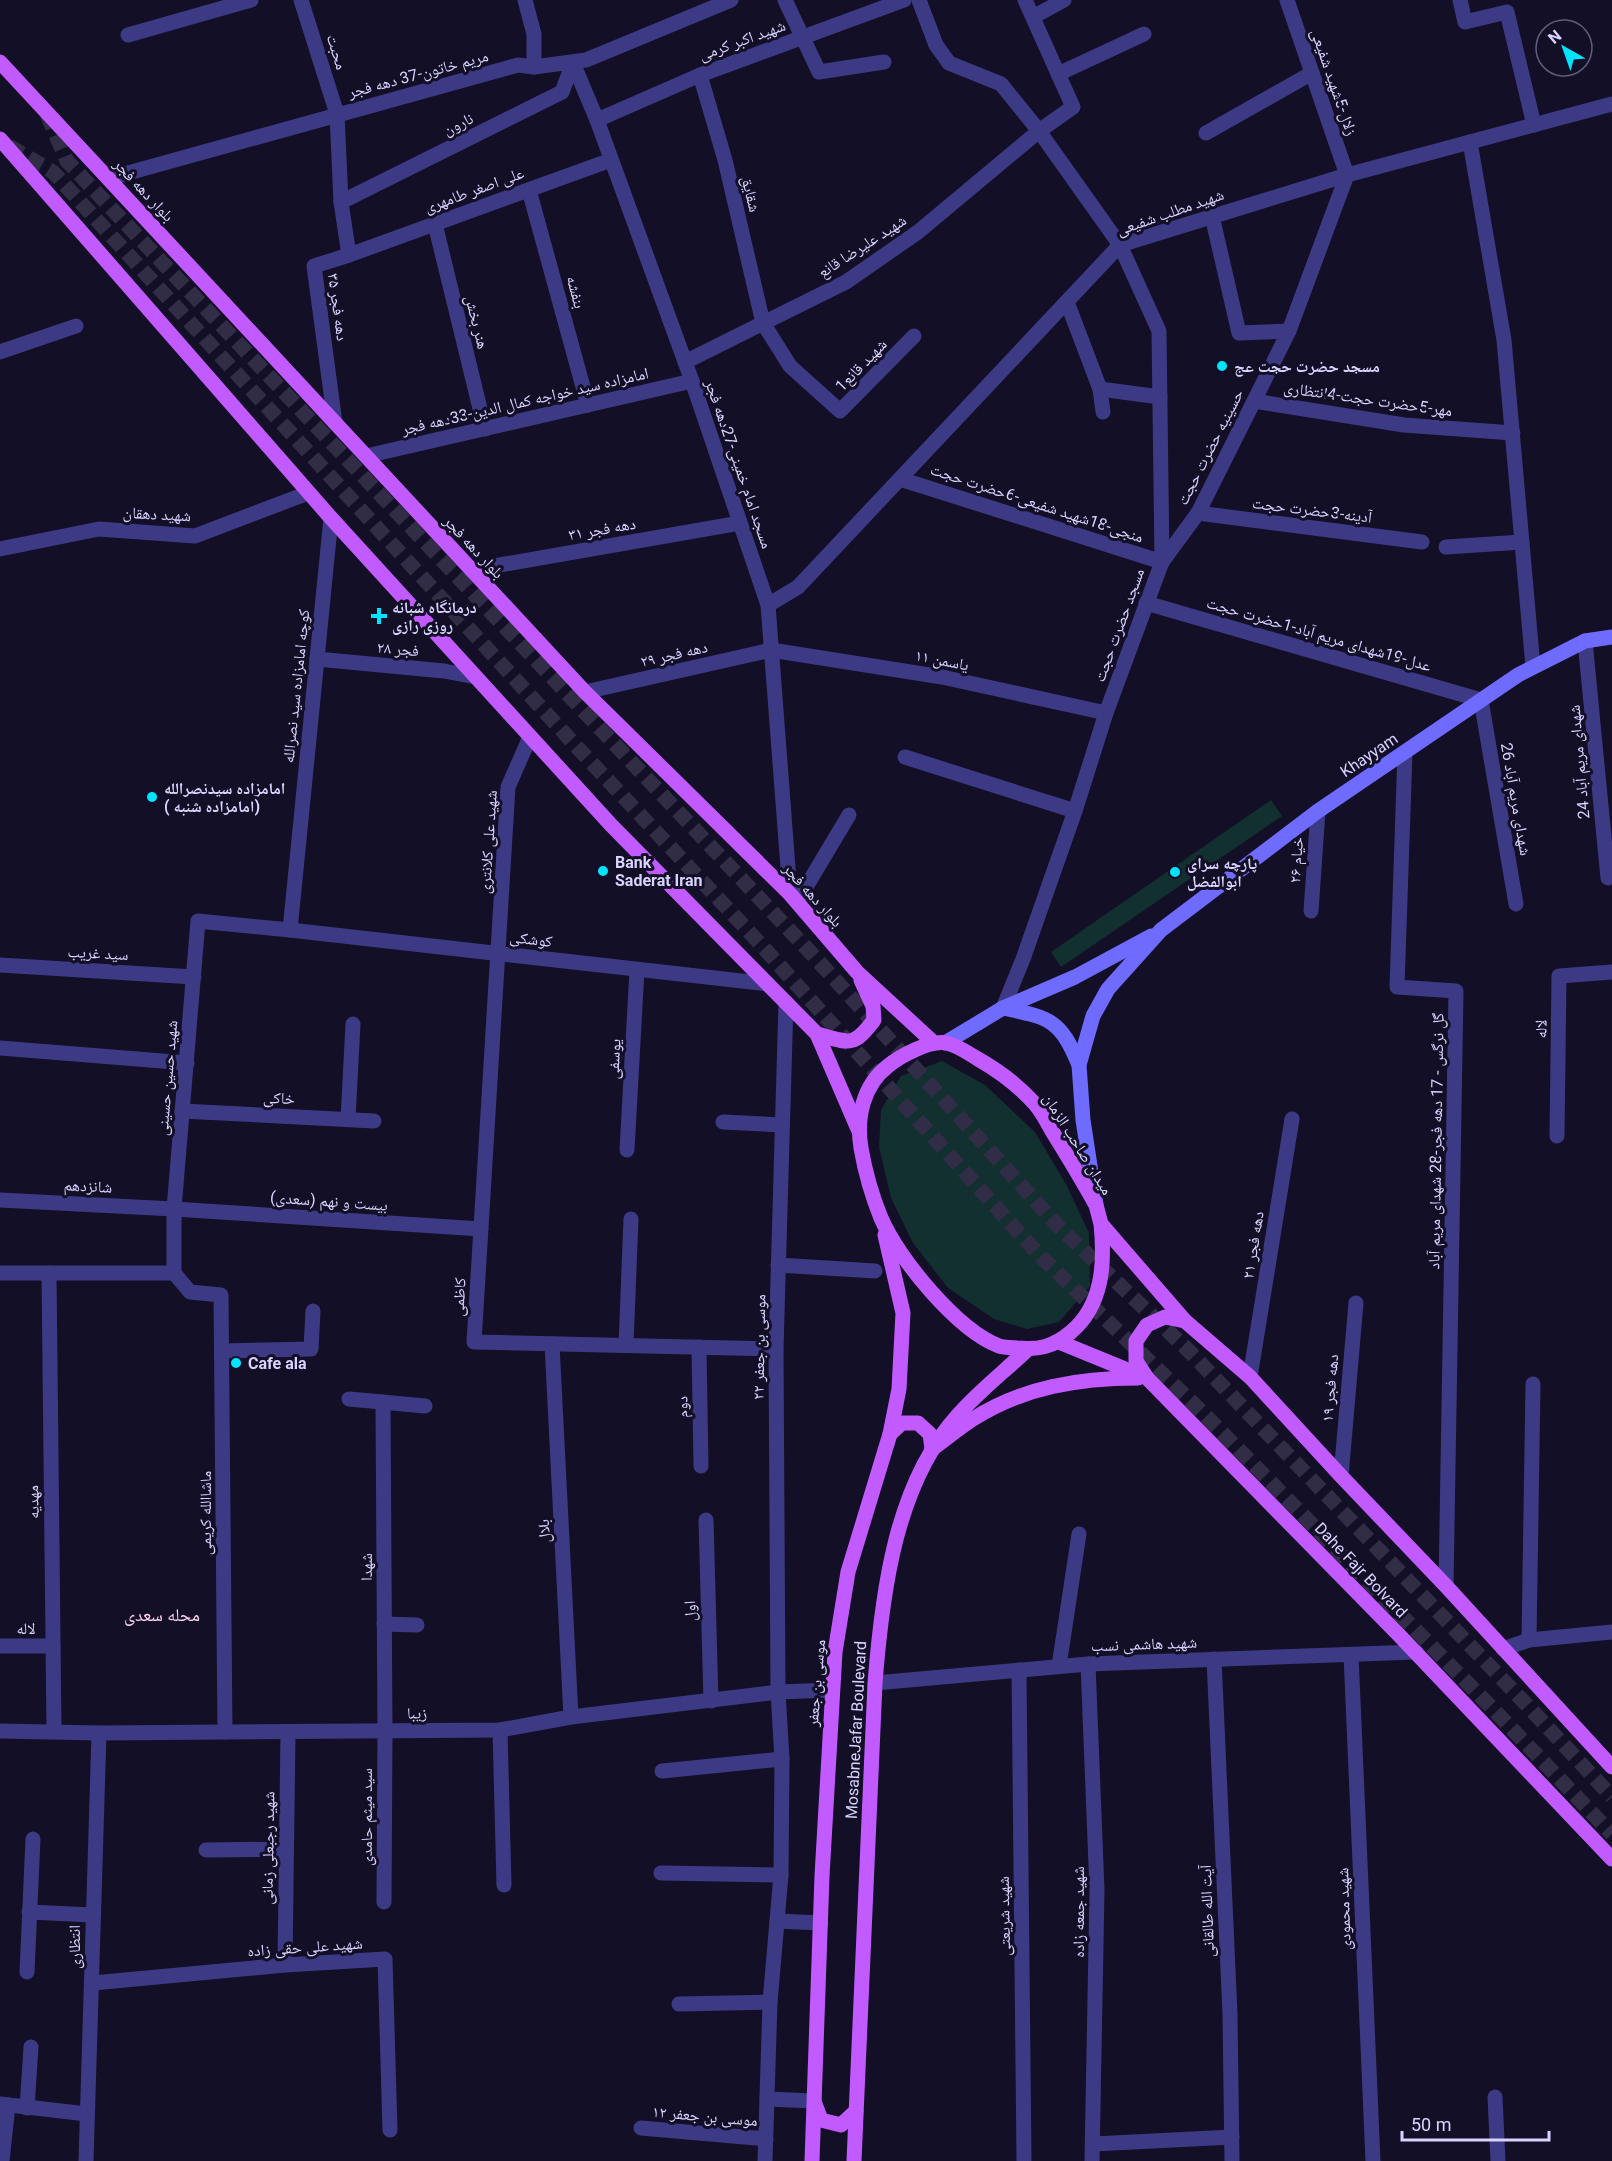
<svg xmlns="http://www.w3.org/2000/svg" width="1612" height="2161" viewBox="0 0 1612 2161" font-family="Roboto,'Noto Naskh Arabic',sans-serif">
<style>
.green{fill:#12302f}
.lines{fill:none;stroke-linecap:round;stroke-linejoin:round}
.primary-tunnel{stroke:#312d47;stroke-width:15;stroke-dasharray:15 8;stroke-linecap:butt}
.street{stroke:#3d3a85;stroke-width:15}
.secondary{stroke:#6f6bff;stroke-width:15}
.primary{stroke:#c25bff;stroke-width:15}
.poi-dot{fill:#00e5ff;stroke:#130f26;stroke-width:2}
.labels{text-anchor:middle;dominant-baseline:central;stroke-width:6;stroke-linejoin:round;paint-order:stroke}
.street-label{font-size:16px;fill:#d9d4ff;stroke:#130f26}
.poi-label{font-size:16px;font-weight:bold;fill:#d9d4ff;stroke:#130f26;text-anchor:start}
.neighbourhood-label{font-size:18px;fill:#ffd6f0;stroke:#130f26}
</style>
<rect width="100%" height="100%" fill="#130f26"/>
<g class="green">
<polygon points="1271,800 1282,816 1061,967 1051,952"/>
<polygon points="942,1061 985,1085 1035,1132 1067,1186 1089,1233 1090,1286 1059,1322 1027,1329 994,1319 948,1288 913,1243 891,1198 879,1147 881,1110 901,1076"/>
</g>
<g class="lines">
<g class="primary-tunnel">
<polyline points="47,114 67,161 810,952 1059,1227 1188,1350 1526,1704 1612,1797"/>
<polyline points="9,146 53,172 576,746 754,937 1038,1254 1201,1411 1492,1708 1612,1834"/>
</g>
<g class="street">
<polyline points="301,0 337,114 341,202 349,255 314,266 335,423"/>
<polyline points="525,0 534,34 534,67"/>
<polyline points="785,0 819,72 884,62"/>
<polyline points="1460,0 1465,22 1507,12 1534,125"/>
<polyline points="1033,17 1064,0"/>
<polyline points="128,35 251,0"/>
<polyline points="573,63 597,120 692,381 768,605 790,894"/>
<polyline points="1058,74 1144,34"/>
<polyline points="700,75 725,160 763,323 790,366 840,411 914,336"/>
<polyline points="597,120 700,75 904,0"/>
<polyline points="1206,133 1312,73"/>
<polyline points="1470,142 1504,340 1533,667"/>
<polyline points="110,178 518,65 534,67 586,60 731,0"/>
<polyline points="529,190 588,405"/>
<polyline points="341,202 562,92 573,63"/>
<polyline points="1212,216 1239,333 1289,331"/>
<polyline points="435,224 485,429"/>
<polyline points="349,255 611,160"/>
<polyline points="1067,302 1100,389 1160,397"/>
<polyline points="0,352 76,326"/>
<polyline points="685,362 846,282 918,232 1039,131 1001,84 949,63 936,45 919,0"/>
<polyline points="1100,389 1103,412"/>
<polyline points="1254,401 1404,425 1513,433"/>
<polyline points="366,456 692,381"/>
<polyline points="900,479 1162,562 1198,513 1289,331 1347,175 1287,0"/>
<polyline points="1198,513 1422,542"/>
<polyline points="1446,547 1522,542"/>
<polyline points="0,549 99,529 195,536 308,493"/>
<polyline points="471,570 740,523"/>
<polyline points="1146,603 1481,700 1516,904"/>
<polyline points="768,605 798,587 1120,245 1347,175 1612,104"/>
<polyline points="1585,641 1608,878"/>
<polyline points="317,659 444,671 476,677"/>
<polyline points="585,692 771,650 942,677 1106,713"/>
<polyline points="530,737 508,787 474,1342 776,1349"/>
<polyline points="1405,752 1397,987 1456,991 1446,1586"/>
<polyline points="905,757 1075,811"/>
<polyline points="797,902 849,815"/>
<polyline points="1311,911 1318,811"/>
<polyline points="290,930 331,518"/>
<polyline points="0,965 194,977"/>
<polyline points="1003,1008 1023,959 1075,811 1106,713 1162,562 1159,331 1120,245 1039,131 1073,107 1025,0"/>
<polyline points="0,1048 187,1063"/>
<polyline points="182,1111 374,1121"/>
<polyline points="348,1119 353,1024"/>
<polyline points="723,1122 782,1125"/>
<polyline points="1557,1136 1559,976 1612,972"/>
<polyline points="627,1150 637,970"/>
<polyline points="0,1200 174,1209 481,1229"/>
<polyline points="778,1265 875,1271"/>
<polyline points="0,1273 174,1273"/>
<polyline points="49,1273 54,1731"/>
<polyline points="552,1344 571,1717"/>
<polyline points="626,1345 631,1219"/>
<polyline points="699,1347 701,1466"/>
<polyline points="222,1351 311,1349 313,1311"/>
<polyline points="1250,1377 1292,1119"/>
<polyline points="349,1399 425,1406"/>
<polyline points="383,1402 385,1732 384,1902"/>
<polyline points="1341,1476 1356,1303"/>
<polyline points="706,1520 711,1701"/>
<polyline points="384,1624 417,1625"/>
<polyline points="1529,1640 1533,1384"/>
<polyline points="0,1646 53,1646"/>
<polyline points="1503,1649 1529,1640 1612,1632"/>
<polyline points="1351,1655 1373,2161"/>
<polyline points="1214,1659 1230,2014 1232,2161"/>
<polyline points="1088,1664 1097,1890 1092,2161"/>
<polyline points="1059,1666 1079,1534"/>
<polyline points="1019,1670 1024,2161"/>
<polyline points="875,1683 1088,1664 1416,1652"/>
<polyline points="500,1730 504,1885"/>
<polyline points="0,1731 99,1733 500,1730 571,1717 778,1692 832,1690"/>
<polyline points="225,1732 221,1295 190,1292 174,1273 174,1209 198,921 290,930 768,984"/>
<polyline points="662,1771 782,1759"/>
<polyline points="206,1850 286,1849"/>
<polyline points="661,1873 781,1875"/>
<polyline points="29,1912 92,1915"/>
<polyline points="777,1921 821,1923"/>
<polyline points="285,1965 288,1732"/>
<polyline points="27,1972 33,1839"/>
<polyline points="93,1983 285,1965 385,1959 390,2130"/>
<polyline points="679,2004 770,2002"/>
<polyline points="1495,2097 1498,2161"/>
<polyline points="767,2099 814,2101"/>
<polyline points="0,2104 87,2114"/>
<polyline points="27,2108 31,2047"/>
<polyline points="641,2128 766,2139"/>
<polyline points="1093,2144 1232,2137"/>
<polyline points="2,2161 8,2105"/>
<polyline points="86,2161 99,1733"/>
<polyline points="765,2161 770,2002 781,1875 782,1759 778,1692 776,1349 786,1002"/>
</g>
<g class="secondary">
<path d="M1003,1008C1050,1018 1060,1019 1079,1065"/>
<polyline points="945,1043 1003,1008 1075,977 1151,936"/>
<polyline points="1096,1205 1083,1120 1079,1065 1093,1016 1108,989 1161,930 1318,811 1518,675 1585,641 1612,637"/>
</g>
<g class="primary">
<polyline points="0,62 585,692 790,894 857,972 934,1043"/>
<polyline points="0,139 331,518 611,825 817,1034 858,1129"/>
<path d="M817,1034C849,1043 853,1048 874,1020L873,1006L861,980"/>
<path d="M1101,1224C1105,1263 1103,1305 1071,1332C1053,1347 1039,1350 1017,1348C1011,1347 1004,1348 999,1346C957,1330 898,1258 881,1218C872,1196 865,1171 861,1148C856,1118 863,1085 888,1066C900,1056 930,1040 946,1043C957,1045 968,1053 978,1059C999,1071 1019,1086 1035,1104C1042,1112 1047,1122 1052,1131C1067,1155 1082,1180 1096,1205L1101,1224L1185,1321L1250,1377L1341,1476L1446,1586L1612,1767"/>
<polyline points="1059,1342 1147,1378 1398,1634 1612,1859"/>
<polyline points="1147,1378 1136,1361 1136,1341 1147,1325 1165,1317 1185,1321"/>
<path d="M890,1434L902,1423H918L930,1434L932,1449C946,1439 959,1428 973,1419C1023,1387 1080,1378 1138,1378"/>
<polyline points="815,2104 821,2120 841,2125 856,2111"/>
<polyline points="812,2161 822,1876 835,1652 848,1572 890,1434 899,1389 903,1313 885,1235"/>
<path d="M854,2161L875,1683C882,1594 895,1484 958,1415C979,1391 1005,1371 1028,1349"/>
</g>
</g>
<g class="poi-dot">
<circle cx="1222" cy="366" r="6"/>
<path d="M376 607h6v6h6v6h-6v6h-6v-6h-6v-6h6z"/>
<circle cx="152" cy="797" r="6"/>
<circle cx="603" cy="871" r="6"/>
<circle cx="1175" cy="872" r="6"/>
<circle cx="236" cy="1363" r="6"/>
</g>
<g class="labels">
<g class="street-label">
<text transform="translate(742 40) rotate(-20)">شهید اکبر کرمی</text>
<text transform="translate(337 52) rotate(73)">محبت</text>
<text transform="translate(418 74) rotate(-15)">مریم خاتون-37 دهه فجر</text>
<text transform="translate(1334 82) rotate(71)">زلال-5شهید شفیعی</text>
<text transform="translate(458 124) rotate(-26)">نارون</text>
<text transform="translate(144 190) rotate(47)">بلوار دهه فجر</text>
<text transform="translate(474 190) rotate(-20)">علی اصغر طامهری</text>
<text transform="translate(751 194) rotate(77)">شقایق</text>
<text transform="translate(1170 212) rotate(-19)">شهید مطلب شفیعی</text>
<text transform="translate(862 246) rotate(-33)">شهید علیرضا قانع</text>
<text transform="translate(576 292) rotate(75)">بنفشه</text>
<text transform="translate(338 307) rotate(82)">دهه فجر ۳۵</text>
<text transform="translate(477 322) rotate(76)">هنر بخش</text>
<text transform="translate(861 365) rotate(-46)">1شهید قانع</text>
<text transform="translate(1368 399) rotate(8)">مهر-5حضرت حجت-4انتظاری</text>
<text transform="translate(525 401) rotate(-13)">امامزاده سید خواجه کمال الدین-33دهه فجر</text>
<text transform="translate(1210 447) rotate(-63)">حسینیه حضرت حجت</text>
<text transform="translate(739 464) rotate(71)">مسجد امام خمینی-27دهه فجر</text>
<text transform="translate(1037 503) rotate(18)">منجی-18شهید شفیعی-6حضرت حجت</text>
<text transform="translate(1312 510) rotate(7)">آدینه-3حضرت حجت</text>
<text transform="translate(157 514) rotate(3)">شهید دهقان</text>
<text transform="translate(602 529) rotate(-10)">دهه فجر ۳۱</text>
<text transform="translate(474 547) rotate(47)">بلوار دهه فجر</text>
<text transform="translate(1119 625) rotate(-70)">مسجد حضرت حجت</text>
<text transform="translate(1319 634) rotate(16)">عدل-19شهدای مریم آباد-1حضرت حجت</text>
<text transform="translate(398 649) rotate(5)">فجر ۲۸</text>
<text transform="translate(674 654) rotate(-13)">دهه فجر ۲۹</text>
<text transform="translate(942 660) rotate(11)">یاسمن ۱۱</text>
<text transform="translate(296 686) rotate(-84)">کوچه امامزاده سید نصرالله</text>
<text transform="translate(1369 755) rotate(-34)">Khayyam</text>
<text transform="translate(1579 762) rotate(-95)">24 شهدای مریم آباد</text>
<text transform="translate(1516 799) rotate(80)">26 شهدای مریم آباد</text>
<text transform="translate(488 842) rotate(-86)">شهید علی کلانتری</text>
<text transform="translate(1296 860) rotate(-86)">خیام ۲۶</text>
<text transform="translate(813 895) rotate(48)">بلوار دهه فجر</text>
<text transform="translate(531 939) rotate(7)">کوشکی</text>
<text transform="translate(98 953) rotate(3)">سید غریب</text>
<text transform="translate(1541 1029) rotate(-89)">لاله</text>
<text transform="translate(614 1059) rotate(-87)">یوسفی</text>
<text transform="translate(167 1078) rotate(-85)">شهید حسین حسینی</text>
<text transform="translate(279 1098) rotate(3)">خاکی</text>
<text transform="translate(1436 1141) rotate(-89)">گل نرگس - 17 دهه فجر-28 شهدای مریم آباد</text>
<text transform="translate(1078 1144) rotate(58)">میدان صاحب الزمان</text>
<text transform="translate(88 1186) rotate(3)">شانزدهم</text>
<text transform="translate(329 1201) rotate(4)">بیست و نهم (سعدی)</text>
<text transform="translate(1253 1245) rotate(-81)">دهه فجر ۲۱</text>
<text transform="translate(459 1297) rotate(-87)">کاظمی</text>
<text transform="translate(759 1347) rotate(-89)">موسی بن جعفر ۲۲</text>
<text transform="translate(1330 1388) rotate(-85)">دهه فجر ۱۹</text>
<text transform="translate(682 1407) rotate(-91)">دوم</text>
<text transform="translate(33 1502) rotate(-91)">مهدیه</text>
<text transform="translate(205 1513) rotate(-90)">ماشاالله کریمی</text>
<text transform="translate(544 1531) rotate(-93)">بلال</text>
<text transform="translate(366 1567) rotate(-90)">شهدا</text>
<text transform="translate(1361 1570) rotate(46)">Dahe Fajr Bolvard</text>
<text transform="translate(690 1611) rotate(-92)">اول</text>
<text x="26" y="1628">لاله</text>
<text transform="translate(1144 1644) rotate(-2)">شهید هاشمی نسب</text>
<text transform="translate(816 1683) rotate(-85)">موسی بن جعفر</text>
<text transform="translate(417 1713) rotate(-1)">زیبا</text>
<text transform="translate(856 1730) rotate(-87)">MosabneJafar Boulevard</text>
<text transform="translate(366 1817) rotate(-90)">سید میثم حامدی</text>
<text transform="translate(268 1848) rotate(-89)">شهید رجبعلی زمانی</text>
<text transform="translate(1344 1909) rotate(-92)">شهید محمودی</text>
<text transform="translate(1207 1911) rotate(-92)">آیت الله طالقانی</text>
<text transform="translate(1078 1912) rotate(-90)">شهید جمعه زاده</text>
<text transform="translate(1004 1916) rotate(-91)">شهید شریعتی</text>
<text transform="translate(74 1947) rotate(-90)">انتظاری</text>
<text transform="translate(305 1947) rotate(-4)">شهید علی حقی زاده</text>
<text transform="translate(705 2116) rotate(5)">موسی بن جعفر ۱۲</text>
</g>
<g class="poi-label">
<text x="1234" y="366">مسجد حضرت حجت عج</text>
<text x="392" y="607">درمانگاه شبانه<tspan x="392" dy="18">روزی رازی</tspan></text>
<text x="164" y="788">امامزاده سیدنصرالله<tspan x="164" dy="18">( امامزاده شنبه)</tspan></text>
<text x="615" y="862">Bank<tspan x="615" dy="18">Saderat Iran</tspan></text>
<text x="1187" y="863">پارچه سرای<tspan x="1187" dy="18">ابوالفضل</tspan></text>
<text x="248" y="1363">Cafe ala</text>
</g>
<g class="neighbourhood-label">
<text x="162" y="1614">محله سعدی</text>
</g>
</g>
<g transform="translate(1564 48) rotate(320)"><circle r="28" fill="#130f26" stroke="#625e7d" stroke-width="1.5"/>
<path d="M0-4.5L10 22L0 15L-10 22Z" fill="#00e5ff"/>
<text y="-9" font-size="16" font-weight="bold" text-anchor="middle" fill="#d9d4ff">N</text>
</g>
<path d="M1402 2131v9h147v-9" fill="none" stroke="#d9d4ff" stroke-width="3"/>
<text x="1411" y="2131" font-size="18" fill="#d9d4ff" stroke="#130f26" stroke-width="4.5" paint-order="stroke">50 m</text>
</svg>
